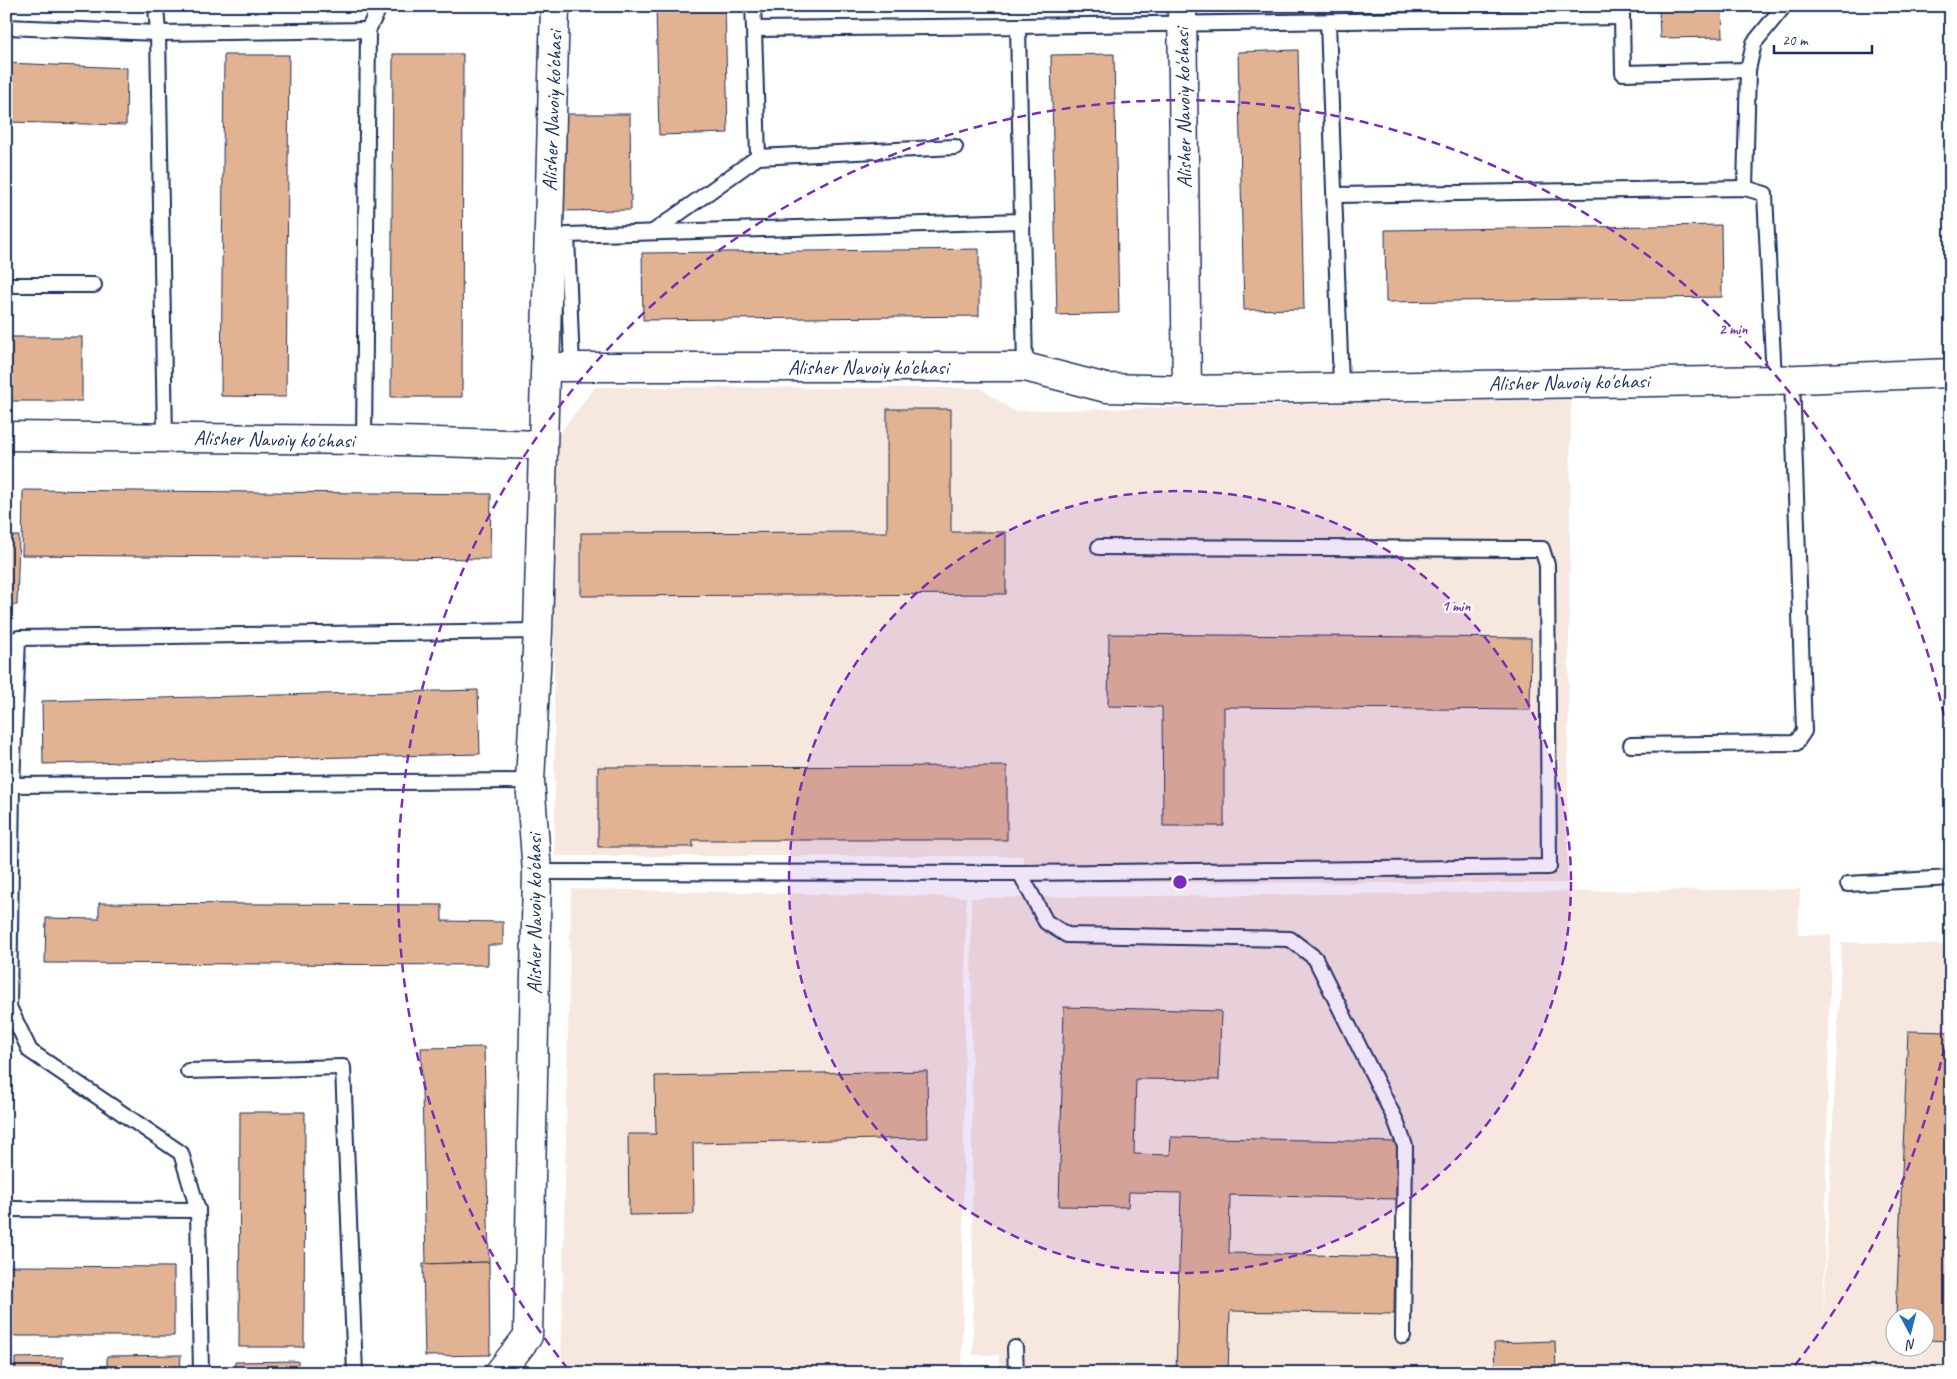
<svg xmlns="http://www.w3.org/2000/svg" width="1957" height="1379" viewBox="0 0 1957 1379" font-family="Caveat,sans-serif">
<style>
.built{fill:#f6e8df;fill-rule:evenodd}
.building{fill:#e2b393;stroke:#1b2f5e}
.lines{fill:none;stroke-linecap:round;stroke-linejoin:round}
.service-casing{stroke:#1b2f5e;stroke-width:18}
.minor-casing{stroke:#1b2f5e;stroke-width:31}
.service{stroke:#fff;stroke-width:14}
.minor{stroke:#fff;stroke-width:28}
.ring{fill:none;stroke:#7b2cbf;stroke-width:2.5;stroke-dasharray:9 6}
.labels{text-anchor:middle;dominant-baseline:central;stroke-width:4.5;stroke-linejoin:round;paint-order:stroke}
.street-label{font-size:21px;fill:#1b2f5e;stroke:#fff}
.centre{fill:#7b2cbf;stroke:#fff;stroke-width:2.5}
.ring-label{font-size:15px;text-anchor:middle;font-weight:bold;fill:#7b2cbf;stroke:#fff;stroke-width:4.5;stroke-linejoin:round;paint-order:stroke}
</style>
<rect width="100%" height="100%" fill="#fff"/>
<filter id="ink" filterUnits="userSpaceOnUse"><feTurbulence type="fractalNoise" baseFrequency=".02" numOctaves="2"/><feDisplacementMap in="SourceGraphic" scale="10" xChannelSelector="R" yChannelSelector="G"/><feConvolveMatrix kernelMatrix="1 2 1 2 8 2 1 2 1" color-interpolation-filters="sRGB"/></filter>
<g filter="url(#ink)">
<g class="built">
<polygon points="595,387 980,388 1014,411 1571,399 1567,883 1025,882 1023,856 555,856 553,442"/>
<polygon points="571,889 966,897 962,1373 561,1373"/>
<path d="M1800,889L1798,935H1831L1823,1325L1842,942L1951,945V1373H999V1355H973L971,898ZM1894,1316H1924V1346H1894Z"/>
</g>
<g class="building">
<polygon points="656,6 725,6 728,133 659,135"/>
<polygon points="1659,6 1722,6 1723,37 1660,38"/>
<polygon points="1298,50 1304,309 1244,310 1238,52"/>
<polygon points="393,54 463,54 462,397 391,397"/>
<polygon points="1114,54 1119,313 1057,315 1051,55"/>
<polygon points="224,55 289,55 286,397 221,396"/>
<polygon points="6,63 127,68 126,125 6,122"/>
<polygon points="559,114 630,114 631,210 559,211"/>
<polygon points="1721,225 1722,297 1386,302 1385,230"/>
<polygon points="979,249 979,316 643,320 642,253"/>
<rect x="6" y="337" width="76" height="64"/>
<polygon points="887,409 951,409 951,532 1006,532 1006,594 581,596 581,533 887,532"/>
<polygon points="23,490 491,494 490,559 22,555"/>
<polygon points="6,536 19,536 17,605 6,605"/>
<polygon points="1109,634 1531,638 1530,710 1224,707 1224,826 1163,826 1162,707 1108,706"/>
<polygon points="478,690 480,754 43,764 42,701"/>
<polygon points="1007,766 1007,840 693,840 693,847 598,847 598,767"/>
<polygon points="99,903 442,905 442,921 503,922 503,945 488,945 488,965 45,963 46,918 99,919"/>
<polygon points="1064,1007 1221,1011 1219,1080 1136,1079 1134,1154 1170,1155 1171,1137 1398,1142 1396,1199 1230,1195 1229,1253 1395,1257 1394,1314 1230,1311 1228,1373 1176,1373 1181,1193 1129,1192 1128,1207 1059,1206"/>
<polygon points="1908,1031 1951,1032 1951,1341 1924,1340 1924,1316 1896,1316"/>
<polygon points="484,1047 489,1262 426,1264 421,1048"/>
<polygon points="927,1071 928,1138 693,1143 694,1214 629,1215 628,1134 656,1134 655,1076"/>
<polygon points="240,1112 305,1112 304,1347 239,1347"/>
<polygon points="489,1262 490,1355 425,1356 423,1264"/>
<polygon points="6,1266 174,1267 174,1336 6,1336"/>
<polygon points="1555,1341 1556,1373 1495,1373 1494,1343"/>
<polygon points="181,1355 180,1373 107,1373 107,1356"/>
<polygon points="63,1357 61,1373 15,1373 15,1358"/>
<polygon points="298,1361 298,1373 234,1373 235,1362"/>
</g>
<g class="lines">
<g class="service-casing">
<g id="service">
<polyline points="156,6 158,33 165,437"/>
<polyline points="753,6 754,29 1018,26 1025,367"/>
<polyline points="1622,17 1623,73 1748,70"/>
<polyline points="1328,22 1341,385"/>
<polyline points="1018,26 1622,17 1622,6"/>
<polyline points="6,27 158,33 368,30 364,440"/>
<polyline points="368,30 380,6"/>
<polyline points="758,157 955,147"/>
<polyline points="1745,188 1748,70 1754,43 1784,6"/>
<polyline points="1336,195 1745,188 1765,194 1774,380"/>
<polyline points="653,232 758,157 754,29"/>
<polyline points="6,285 94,285"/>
<polyline points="572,367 567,235 1022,221"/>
<polyline points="1631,745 1796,743 1804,731 1792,379"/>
<polyline points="530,781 12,785 18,638 538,631"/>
<polyline points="12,785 9,1007 30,1051 181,1153 198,1210 201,1373"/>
<polyline points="537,872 1020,873 1549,867 1547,565 1542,549 1099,547"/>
<polyline points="1020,873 1046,922 1067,935 1290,939 1315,958 1395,1119 1405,1146 1403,1336"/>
<polyline points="1848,884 1951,878"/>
<polyline points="188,1071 343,1067 355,1373"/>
<polyline points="6,1209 198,1210"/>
<polyline points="1015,1348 1016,1373"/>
</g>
</g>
<g class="minor-casing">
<g id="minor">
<polyline points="1182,6 1187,390"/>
<polyline points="546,367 1025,367 1106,388 1187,390 1774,380 1951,373"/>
<polyline points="6,436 364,440 542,445"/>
<polyline points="499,1373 528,1336 537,872 530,781 538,631 555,6"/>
</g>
</g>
<use href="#service" class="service"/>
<use href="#minor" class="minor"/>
</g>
</g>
<circle cx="1180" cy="882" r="391" fill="#7b2cbf" fill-opacity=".12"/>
<g class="ring">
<circle cx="1180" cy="882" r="391"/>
<path d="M1950 1018A782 782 0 0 1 1792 1369M568 1369A782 782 0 1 1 1950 746"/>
</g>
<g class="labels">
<g class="street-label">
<text transform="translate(1183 108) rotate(-91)">Alisher Navoiy ko'chasi</text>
<text transform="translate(552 111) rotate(-88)">Alisher Navoiy ko'chasi</text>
<text x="868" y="367">Alisher Navoiy ko'chasi</text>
<text transform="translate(1569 382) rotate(-1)">Alisher Navoiy ko'chasi</text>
<text transform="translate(274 439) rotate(1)">Alisher Navoiy ko'chasi</text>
<text transform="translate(534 914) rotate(-90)">Alisher Navoiy ko'chasi</text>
</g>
</g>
<circle cx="1180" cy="882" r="8" class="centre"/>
<g class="ring-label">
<text x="1733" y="334">2 min</text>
<text x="1456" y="611">1 min</text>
</g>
<rect width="1957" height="1379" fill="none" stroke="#fff" stroke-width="25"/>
<rect x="12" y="12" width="1932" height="1354" fill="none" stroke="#1b2f5e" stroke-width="2" filter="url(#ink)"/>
<g transform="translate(1910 1332) rotate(173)"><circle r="24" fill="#ffffff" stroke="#a4acbf"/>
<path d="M0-4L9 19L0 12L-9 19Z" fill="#1f6fb2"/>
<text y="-8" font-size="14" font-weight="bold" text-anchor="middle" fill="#1b2f5e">N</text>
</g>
<path d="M1774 45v8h98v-8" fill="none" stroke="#1b2f5e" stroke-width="2.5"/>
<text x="1782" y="45" font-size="15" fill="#1b2f5e" stroke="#ffffff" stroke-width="4" paint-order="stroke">20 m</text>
</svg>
